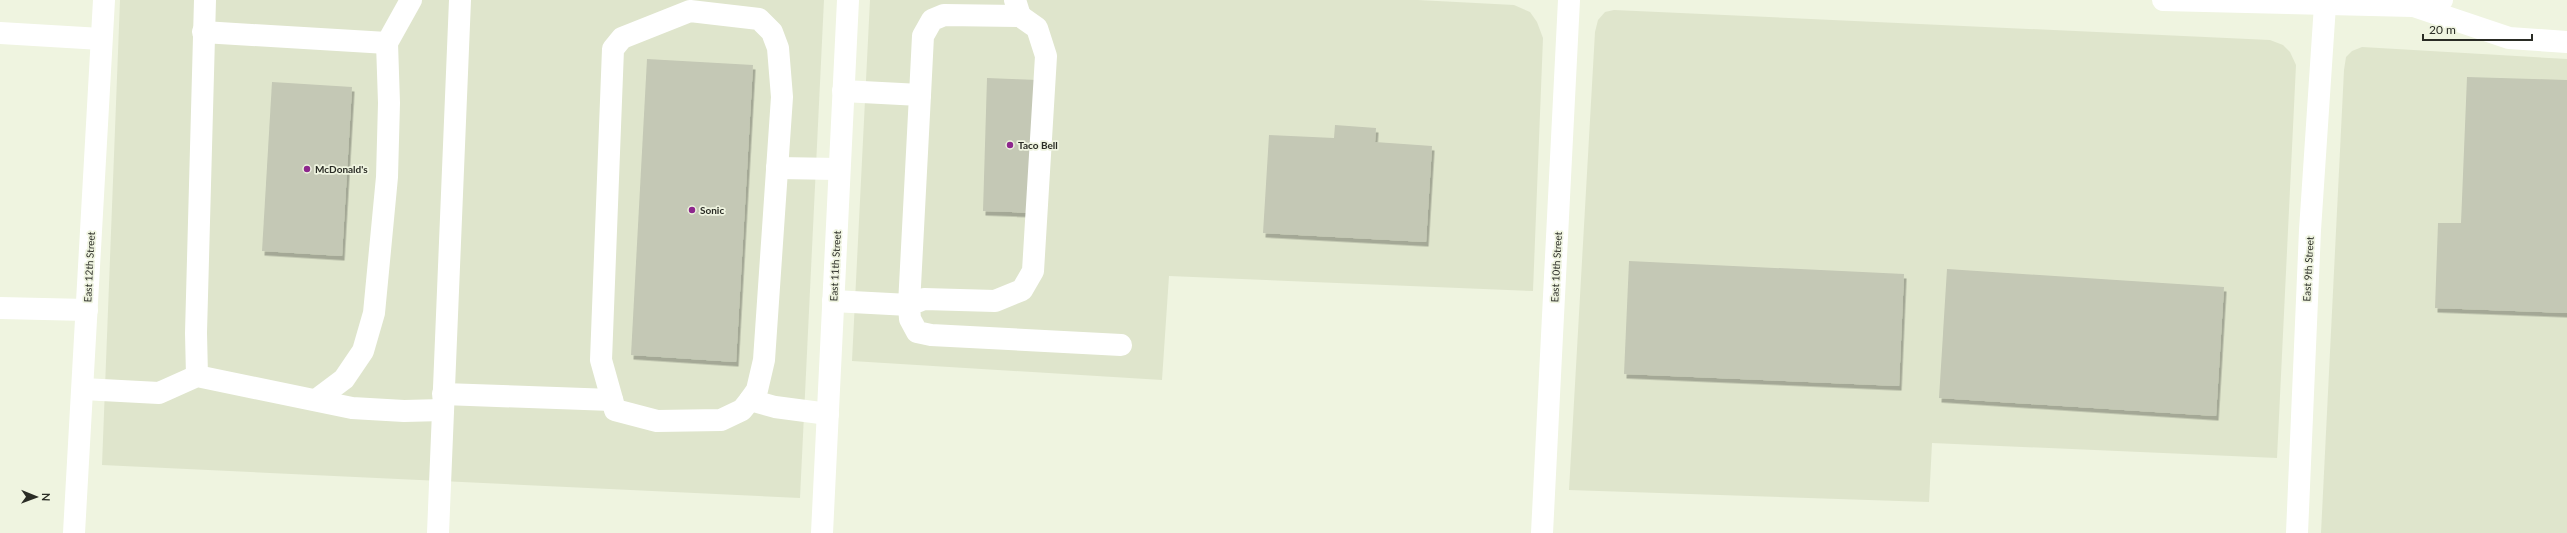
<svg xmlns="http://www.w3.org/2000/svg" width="2567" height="533" viewBox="0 0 2567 533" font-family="Lato,sans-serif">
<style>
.built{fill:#dfe5cc}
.building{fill:#c4c8b5;filter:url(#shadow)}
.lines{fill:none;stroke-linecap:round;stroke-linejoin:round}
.minor{stroke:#fff;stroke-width:22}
.major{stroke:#fff;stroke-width:22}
.poi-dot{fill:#8d278d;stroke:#eff4e0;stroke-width:1.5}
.labels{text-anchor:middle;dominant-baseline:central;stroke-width:3.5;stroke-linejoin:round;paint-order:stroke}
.poi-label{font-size:10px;font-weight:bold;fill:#2a2c25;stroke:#eff4e0;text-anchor:start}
.street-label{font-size:10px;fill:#2a2c25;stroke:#eff4e0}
</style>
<defs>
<filter id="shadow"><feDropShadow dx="2.5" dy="4.5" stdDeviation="0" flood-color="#0004"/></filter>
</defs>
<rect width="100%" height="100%" fill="#eff4e0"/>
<g class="built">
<polygon points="120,0 824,0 800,498 102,465"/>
<polygon points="870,0 1418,0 1514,5 1530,12 1537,22 1543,38 1533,291 1169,276 1162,380 852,361"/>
<polygon points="1614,10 2270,40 2283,45 2290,52 2296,65 2277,458 1932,443 1929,502 1569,490 1595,32 1598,20 1605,12"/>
<polygon points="2362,47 2567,59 2567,533 2321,533 2344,70 2346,57 2352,51"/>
</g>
<g class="building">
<polygon points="647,59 753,65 736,362 631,355"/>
<polygon points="2467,77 2567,80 2567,313 2435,308 2438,223 2461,223"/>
<polygon points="987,78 1038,80 1034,213 983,211"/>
<polygon points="272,82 352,87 342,256 262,251"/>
<polygon points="1335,125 1376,128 1375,142 1432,146 1426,242 1263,233 1269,135 1334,138"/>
<polygon points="1629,261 1904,274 1899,386 1624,374"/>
<polygon points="1947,269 2224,287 2216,416 1939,398"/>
</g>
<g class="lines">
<g class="minor">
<polygon points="690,11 759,19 772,32 778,48 782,97 764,360 757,390 750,400 742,410 721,420 657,421 615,410 601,360 613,49 622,38"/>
<polyline points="1020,16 1037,28 1046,56 1033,271 1022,290 995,301 924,299 909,305 910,319 917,332 931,335 1121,345"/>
<polyline points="203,32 387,43"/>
<polyline points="0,33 101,39"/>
<polyline points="920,95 923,36 932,20 944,15 1020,16 1015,0"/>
<polyline points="777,168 839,169"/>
<polyline points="833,301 909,305 920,95 843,91"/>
<polyline points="0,308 87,310"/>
<polyline points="197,376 196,333 205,0"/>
<polyline points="83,389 159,393 197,376 352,408 404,411 443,410"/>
<polyline points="443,394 612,400"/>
<polyline points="316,400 344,379 363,351 374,313 387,177 389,103 387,43 411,0"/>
<polyline points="750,400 775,407 828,414"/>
<polyline points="74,533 104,0"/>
<polyline points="438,533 460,0"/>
<polyline points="822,533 848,0"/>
<polyline points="1542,533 1569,0"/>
<polyline points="2297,533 2310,230 2325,5"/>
</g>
<g class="major">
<polyline points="2163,0 2413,6 2442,0"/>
<polyline points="2414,6 2509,38 2567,42"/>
</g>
</g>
<g class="poi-dot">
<circle cx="1010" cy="145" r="4"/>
<circle cx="307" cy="169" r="4"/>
<circle cx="692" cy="210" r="4"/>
</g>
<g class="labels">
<g class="poi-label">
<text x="1018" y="145">Taco Bell</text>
<text x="315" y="169">McDonald's</text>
<text x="700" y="210">Sonic</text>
</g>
<g class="street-label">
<text transform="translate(835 266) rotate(-87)">East 11th Street</text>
<text transform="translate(89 267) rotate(-87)">East 12th Street</text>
<text transform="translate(1556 267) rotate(-87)">East 10th Street</text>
<text transform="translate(2308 269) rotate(-87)">East 9th Street</text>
</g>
</g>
<g transform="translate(36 497) rotate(91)" stroke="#eff4e0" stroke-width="3" paint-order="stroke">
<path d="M0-3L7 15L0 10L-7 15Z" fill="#2a2c25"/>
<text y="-6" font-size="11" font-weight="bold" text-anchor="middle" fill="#2a2c25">N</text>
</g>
<path d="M2423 34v6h109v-6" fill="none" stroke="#2a2c25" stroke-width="2"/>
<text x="2429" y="34" font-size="12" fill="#2a2c25" stroke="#eff4e0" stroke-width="3" paint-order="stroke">20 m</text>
</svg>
